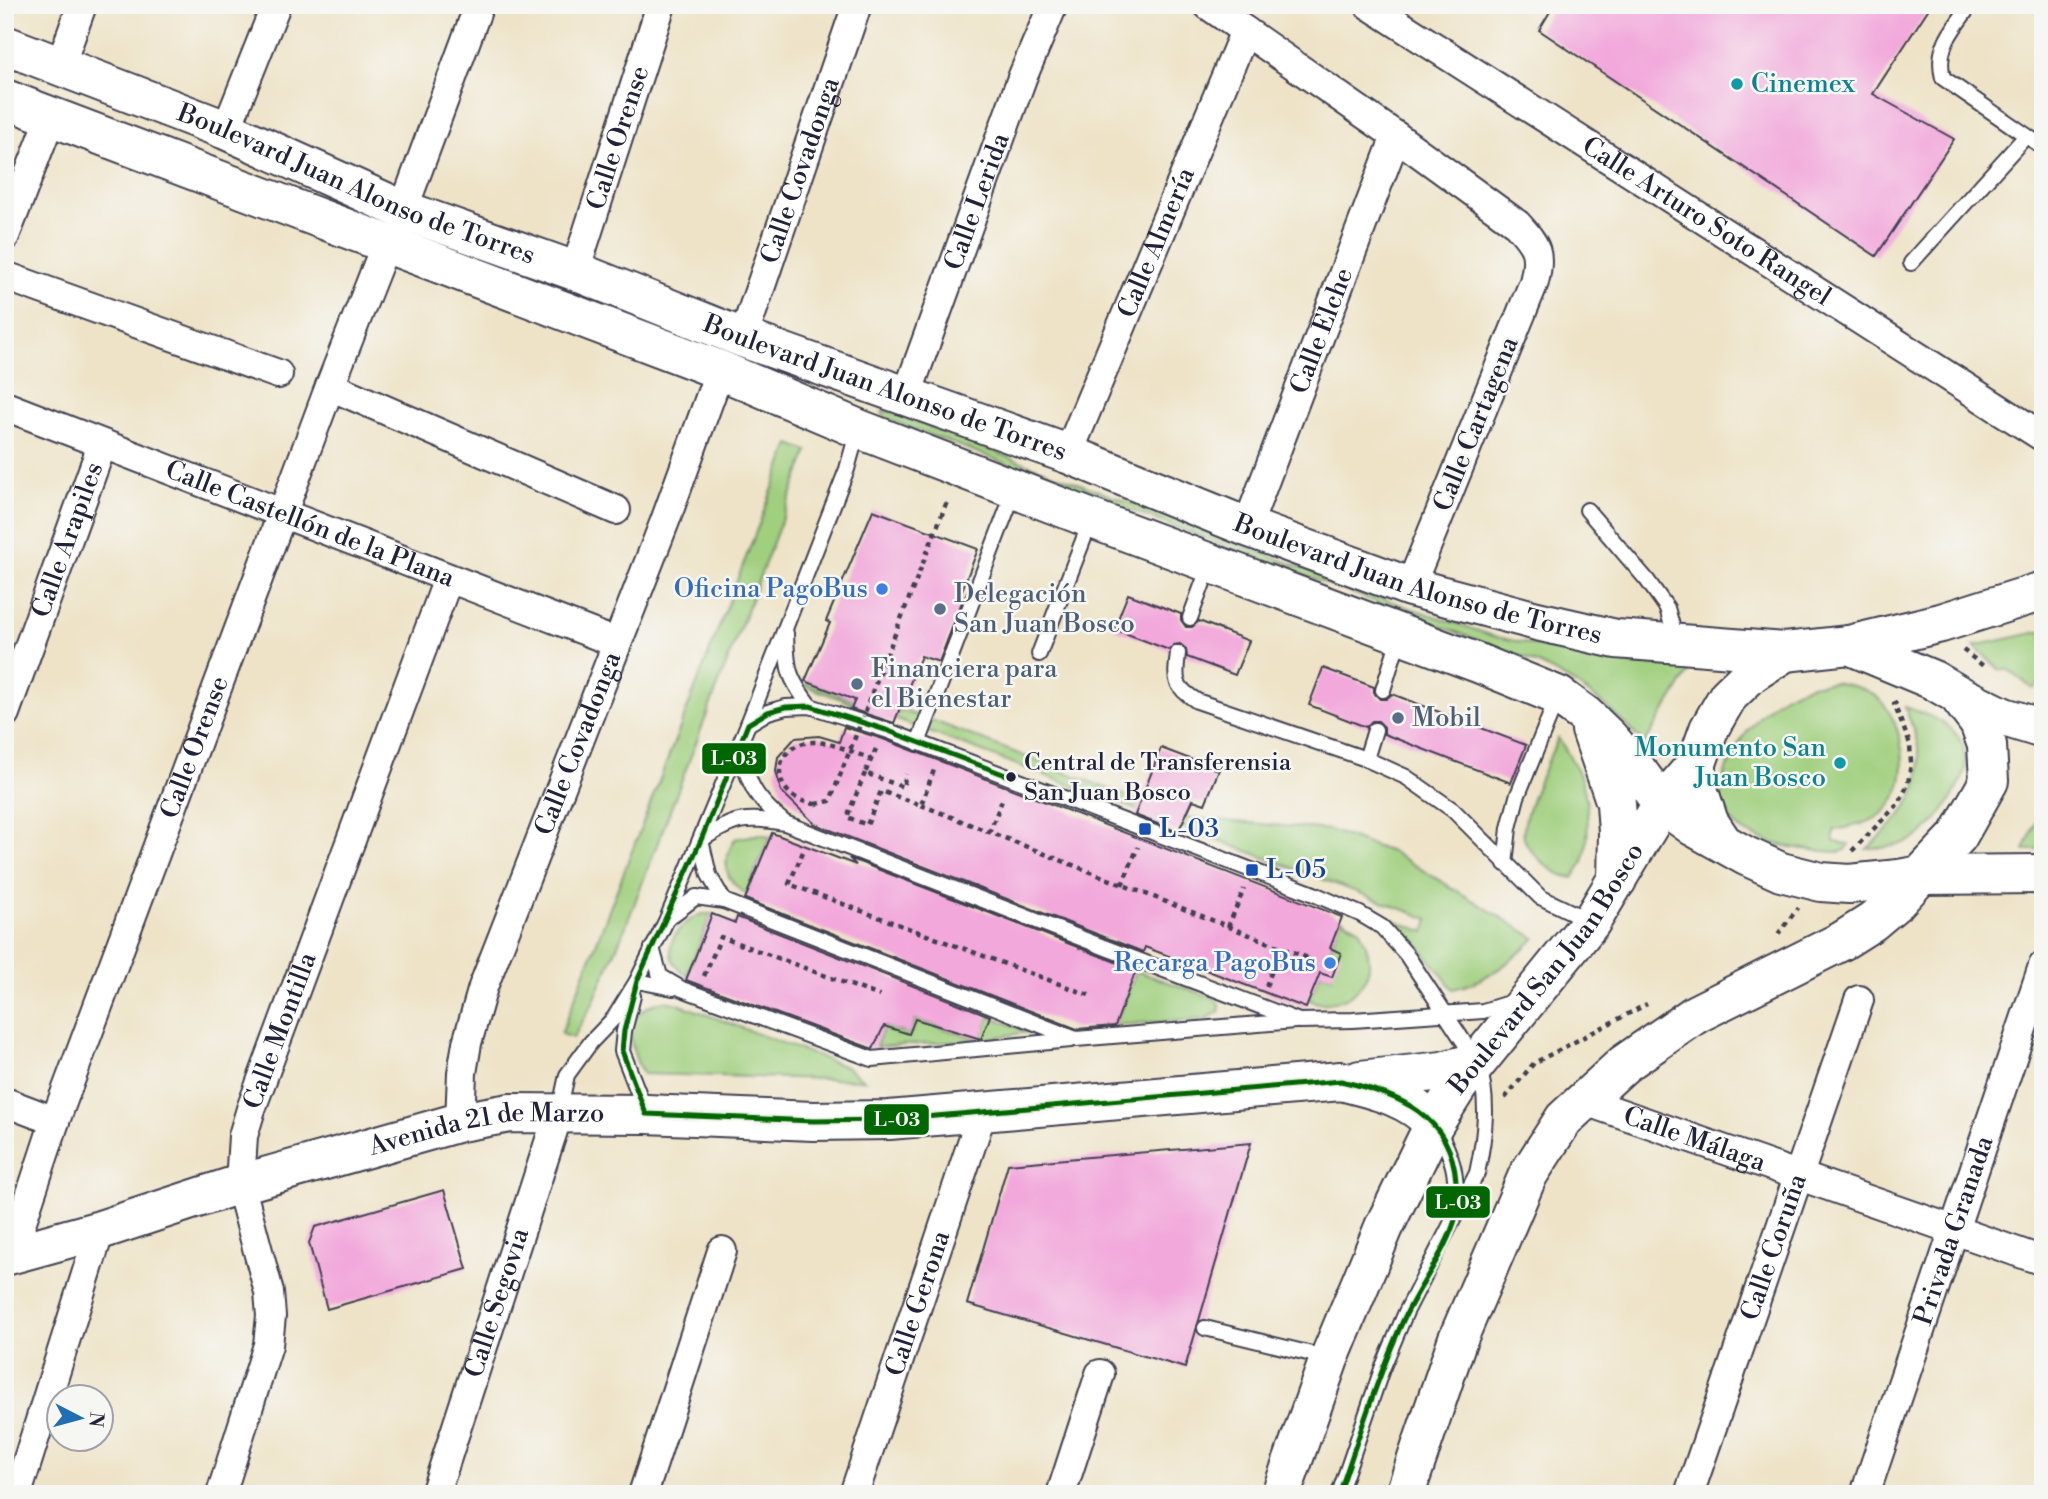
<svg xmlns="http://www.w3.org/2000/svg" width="2048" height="1499" viewBox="0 0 2048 1499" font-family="'Libre Bodoni',serif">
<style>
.green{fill:#a0cf7e;stroke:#61785c;stroke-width:2}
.building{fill:#f2a8db}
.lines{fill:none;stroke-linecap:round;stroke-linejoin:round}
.lane-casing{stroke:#413f50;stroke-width:18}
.street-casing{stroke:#413f50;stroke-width:32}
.secondary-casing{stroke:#413f50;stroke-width:42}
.primary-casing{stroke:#413f50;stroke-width:42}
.path{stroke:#413f50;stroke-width:4.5;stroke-dasharray:5 5;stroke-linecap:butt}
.lane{stroke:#fff;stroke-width:14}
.street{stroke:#fff;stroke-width:28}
.secondary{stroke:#fff;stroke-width:38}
.primary{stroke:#fff;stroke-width:38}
.path-bridge{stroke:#413f50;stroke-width:4.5;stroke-dasharray:5 5;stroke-linecap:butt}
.bus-1-casing{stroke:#f6f6f2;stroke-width:10}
.bus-1{stroke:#060;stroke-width:5}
.culture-dot{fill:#0f9aa8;stroke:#f6f6f2;stroke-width:2.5}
.shop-dot{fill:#3f7fe0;stroke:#f6f6f2;stroke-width:2.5}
.service-dot{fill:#5c6f8a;stroke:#f6f6f2;stroke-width:2.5}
.bus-dot{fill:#22223b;stroke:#f6f6f2;stroke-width:2.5}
.transit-dot{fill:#1a4fb4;stroke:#f6f6f2;stroke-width:2.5}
.labels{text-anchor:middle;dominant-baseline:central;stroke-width:5;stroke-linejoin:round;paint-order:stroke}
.bus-label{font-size:24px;fill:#22223b;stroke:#f6f6f2;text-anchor:start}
.culture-label{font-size:26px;fill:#0d838f;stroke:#f6f6f2;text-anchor:start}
.street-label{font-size:26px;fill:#22223b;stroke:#f6f6f2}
.shop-label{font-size:26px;fill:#366cbe;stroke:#f6f6f2;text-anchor:end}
.service-label{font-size:26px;fill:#4e5e75;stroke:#f6f6f2;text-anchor:start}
.transit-label{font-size:26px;fill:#164399;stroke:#f6f6f2;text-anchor:start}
.line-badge{stroke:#f6f6f2;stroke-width:2.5}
.badge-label{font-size:19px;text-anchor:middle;font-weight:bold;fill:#fff}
</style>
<rect width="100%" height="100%" fill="#f6f6f2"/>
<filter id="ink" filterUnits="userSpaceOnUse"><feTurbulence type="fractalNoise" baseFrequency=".0143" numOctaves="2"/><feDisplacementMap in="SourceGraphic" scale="14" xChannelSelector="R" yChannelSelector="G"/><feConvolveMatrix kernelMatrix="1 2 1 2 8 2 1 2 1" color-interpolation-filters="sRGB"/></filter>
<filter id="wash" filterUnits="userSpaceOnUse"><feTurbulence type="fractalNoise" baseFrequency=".00686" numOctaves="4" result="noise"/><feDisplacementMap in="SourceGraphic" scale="28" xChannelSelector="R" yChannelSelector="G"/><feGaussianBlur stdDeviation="1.57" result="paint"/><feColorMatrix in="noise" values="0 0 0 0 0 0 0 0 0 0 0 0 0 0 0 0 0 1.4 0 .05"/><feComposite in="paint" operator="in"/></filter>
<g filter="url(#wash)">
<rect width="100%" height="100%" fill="#eee3c7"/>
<g class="green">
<path d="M887,411L1387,600L1493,636L1593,658L1629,664L1692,667L1644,744C1606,702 1576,680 1523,657L885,418L882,412Z"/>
<polygon points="790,444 808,451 625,928 592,1005 573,1038 561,1034"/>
<polygon points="2043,631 2043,680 2033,689 2009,670 2000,670 1974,646"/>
<path d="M808,682L896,717L900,710L934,721L1181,817L1329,830L1394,853L1535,938C1512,962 1485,982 1453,989L1415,941L1391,919L1425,932L1429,919L806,686Z"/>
<path d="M1834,682C1849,685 1868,688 1879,699C1905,725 1914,786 1884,812C1870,824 1851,827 1834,830V842L1849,844L1846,850L1840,852C1809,851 1744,845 1726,814C1706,781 1751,719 1778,700C1795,688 1814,683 1834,682Z"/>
<path d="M1905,707C1925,714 1954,723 1962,744C1964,749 1966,760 1966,765C1963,786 1936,825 1919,836C1903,846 1885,848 1867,849C1920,801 1934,776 1905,707Z"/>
<path d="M1558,738C1567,752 1577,766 1582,782C1589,801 1590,846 1582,864C1579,869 1575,874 1573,878C1559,876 1549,869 1540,860C1533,853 1526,846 1524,837C1520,816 1549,760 1558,738Z"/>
<polygon points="2043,805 2043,850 2024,850"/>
<path d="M760,834L770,837L746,894C724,880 721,861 735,839Z"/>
<path d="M702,914H712L687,975C656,956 674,924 702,914Z"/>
<path d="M1341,919L1359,928C1364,940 1370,952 1369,966C1365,993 1334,1011 1309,1000L1320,973L1332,977L1330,948Z"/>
<polygon points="1136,971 1214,998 1220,1005 1219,1012 1205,1019 1115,1025"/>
<path d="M663,1001L676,1003L846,1067L864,1080L643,1074C627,1043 621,1012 663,1001Z"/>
<polygon points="990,1016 1028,1032 980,1040 876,1047 884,1026 909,1034 915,1019 980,1040"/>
</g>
<g id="blocks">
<g class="building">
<polygon points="1554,5 1931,5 1873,94 1954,139 1876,256 1539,30"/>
<polygon points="873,510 978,549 959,598 963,599 939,662 921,656 894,723 851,709 855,700 805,681 830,623 826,621"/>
<polygon points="1128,594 1181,614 1181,620 1186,627 1192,627 1199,621 1249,641 1235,675 1187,657 1186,649 1180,644 1174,645 1169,650 1114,629"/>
<polygon points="1323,668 1374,687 1374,693 1380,699 1386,699 1392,694 1526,745 1511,783 1384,734 1384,727 1378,721 1372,721 1366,727 1309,705"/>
<polygon points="844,727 883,739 1342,917 1330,948 1341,953 1332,977 1320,973 1306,1008 1145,947 1143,952 815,824 781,791 776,771 778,757 795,738 819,736 839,742"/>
<polygon points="1161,748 1219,770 1205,804 1193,800 1178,832 1135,815"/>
<polygon points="772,833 856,865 849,858 1136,970 1115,1026 1077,1029 745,899"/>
<polygon points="712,914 735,923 737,917 990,1016 981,1039 915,1019 909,1034 884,1026 873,1049 686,980"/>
<polygon points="1251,1143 1185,1368 967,1304 1008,1164"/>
<polygon points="444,1190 467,1269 327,1309 309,1243 315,1227"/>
</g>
</g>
</g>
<g filter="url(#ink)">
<use href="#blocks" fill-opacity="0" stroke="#413f50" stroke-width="2"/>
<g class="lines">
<g class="lane-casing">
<g id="lane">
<path d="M1970,5C1953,31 1935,46 1943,78L2043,147"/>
<polyline points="1911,263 2026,136"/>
<polyline points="1587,510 1647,580 1667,608 1676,640"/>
<polyline points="1190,618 1210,564"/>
<path d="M786,633C787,670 788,677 810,706"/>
<path d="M1178,653C1175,680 1173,686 1197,701L1366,759"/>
<polyline points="1039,654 1091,520"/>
<polyline points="1383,690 1400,635"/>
<path d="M748,724L768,712L786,707L810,706L886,730L1314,894L1360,914L1382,927L1406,954L1477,1062C1490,1097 1485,1137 1477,1173L1406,1312L1382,1369L1339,1494"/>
<polyline points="1375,730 1366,759 1406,777 1453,810 1540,897 1590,921"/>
<polyline points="918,743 1015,489"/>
<path d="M739,746C749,786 754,797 785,823"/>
<polyline points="1505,864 1509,828 1517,797 1558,696"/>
<path d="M724,901L709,875L701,840C737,817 744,817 785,823L1106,948L1299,1021L1353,1020L1483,1011L1515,1001"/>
<polyline points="667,919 696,897 724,901 1076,1039 1295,1021"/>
<polyline points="652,948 660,976 682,989 872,1059 1071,1040"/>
<polyline points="637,981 673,988"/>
<polyline points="633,996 624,1031 622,1051 645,1110"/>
<polyline points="559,1112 567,1075 591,1042 614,1018 637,981 667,919 748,724 847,469 858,430"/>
<path d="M1437,1128C1454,1159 1456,1172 1457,1208"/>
<polyline points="1205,1328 1328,1358"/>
</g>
</g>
<g class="street-casing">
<g id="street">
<path d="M1208,5L1396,136L1517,224C1537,246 1541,253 1534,282L1410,587"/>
<path id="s1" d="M1369,5L2043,437"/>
<polyline points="60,66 82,5"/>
<polyline points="226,130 276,5"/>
<polyline points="403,210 479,5"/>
<polyline points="5,236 51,117"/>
<path id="s2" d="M575,271L661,5"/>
<polyline points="5,276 278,374"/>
<path id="s3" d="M743,338L857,5"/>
<polyline points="330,386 616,510"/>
<path id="s4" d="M906,397L1022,78L1053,5"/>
<path id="s5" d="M5,406L617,643"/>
<path id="s6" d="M1068,454L1245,31"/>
<path id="s7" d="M1247,527L1396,136"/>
<path id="s8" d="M5,713L102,445"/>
<path id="s9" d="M1585,1101L2043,1261"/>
<polyline points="5,1102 55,1121"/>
<path id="s10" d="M460,1122L462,1073L467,1043L483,987L665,521L720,370"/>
<path id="s11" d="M11,1254L55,1121L330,386L386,244"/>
<polyline points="17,1494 100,1230"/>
<path id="s12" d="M221,1494L268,1345L271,1316L269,1292L240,1184L243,1136L251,1109L448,579"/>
<path id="s13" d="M435,1494L559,1112"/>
<polyline points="643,1494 722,1251"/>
<path id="s14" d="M854,1494L982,1113"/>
<polyline points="1061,1494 1100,1374"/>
<path id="s15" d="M1689,1494L1859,1000"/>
<path id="s16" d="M1865,1494L2043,966"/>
</g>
</g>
<g class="secondary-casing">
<g id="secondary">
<polyline points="1360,1080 1442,1071 1477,1062"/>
<path id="s17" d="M5,1256L100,1230L240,1184L460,1122L510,1113L646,1114L813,1121L889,1120L1341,1081C1376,1090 1409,1097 1434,1124"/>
<path id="s18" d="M1281,1494L1329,1359L1384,1227L1434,1124L1458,1086L1591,922L1662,804L1697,763"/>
<polyline points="1405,1494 1457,1341 1528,1175 1564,1119 1624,1064 1696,1014 1842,941 1872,922 1897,901 1921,875"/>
</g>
</g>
<g class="primary-casing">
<g id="primary">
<path id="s19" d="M5,45L226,130L403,210L575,271L743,338L1068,454L1247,527L1410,587L1537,621L1616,639L1785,652"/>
<polyline points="5,99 720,370 859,429 1092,519 1478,663 1559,696 1585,715 1609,738 1636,769 1662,804 1694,827 1746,856 1781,872 1821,882 1849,884 1899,879 1921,875 1958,836 1989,781 1987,745 1979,723 1957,694 1933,680 1849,645 1785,652 1752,673 1728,696 1709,729 1697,763 1697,786 1709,822 1723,843"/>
<polyline points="1849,645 1941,623 2043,591"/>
<polyline points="1959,695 2004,717 2043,729"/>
<polyline points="1591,730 1616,803 1618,832 1617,880"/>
<polyline points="1921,875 2043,874"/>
</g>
</g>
<g class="path">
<polyline points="1963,650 1986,668"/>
<polyline points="868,703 948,499"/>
<polyline points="876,749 865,773 903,787 906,774"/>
<polyline points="865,773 847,817 867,825 881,791 921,805 934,770"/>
<path d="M816,804C767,799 770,743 813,742C832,742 854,753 871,759"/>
<polyline points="921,805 1308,958"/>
<polyline points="989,833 1003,798"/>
<polyline points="1852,851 1899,803 1908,784 1911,763 1910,744 1894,704 1898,701"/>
<polyline points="803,852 789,884 1089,995"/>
<polyline points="1122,885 1138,847"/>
<polyline points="1228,927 1244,889"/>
<polyline points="1778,934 1798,908"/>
<polyline points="704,976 721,937 880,996"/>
<polyline points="1266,986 1281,947"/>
<polyline points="1505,1098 1534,1063 1647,1004"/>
</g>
<use href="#lane" class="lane"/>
<use href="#street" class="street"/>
<use href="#secondary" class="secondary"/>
<use href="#primary" class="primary"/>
<polyline class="path-bridge" points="816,804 830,801 867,707"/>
<g class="bus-1-casing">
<path id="bus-1" d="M1011,777L886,730L810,706L786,707L768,712L748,724L701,840L637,981L624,1031L622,1051L646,1114L813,1121L889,1120L1341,1081C1397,1094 1451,1114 1456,1181C1457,1191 1459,1203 1457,1213C1447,1252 1418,1286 1402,1323C1377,1378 1359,1437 1339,1494"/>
</g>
<use href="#bus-1" class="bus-1"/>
</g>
</g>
<g class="culture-dot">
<circle cx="1737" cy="84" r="7"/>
<circle cx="1840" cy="763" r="7"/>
</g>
<g class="shop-dot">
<circle cx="882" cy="589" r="7"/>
<circle cx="1330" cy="963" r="7"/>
</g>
<g class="service-dot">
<circle cx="940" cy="609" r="7"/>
<circle cx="857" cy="684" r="7"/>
<circle cx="1398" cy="718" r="7"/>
</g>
<circle class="bus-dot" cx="1011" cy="777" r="6"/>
<g class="transit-dot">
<rect x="1138" y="822" width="14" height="14" rx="3.5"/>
<rect x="1245" y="863" width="14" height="14" rx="3.5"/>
</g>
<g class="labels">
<g class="bus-label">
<text x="1024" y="763">Central de Transferensia<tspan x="1024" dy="30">San Juan Bosco</tspan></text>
</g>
<g class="culture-label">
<text x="1751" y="84">Cinemex</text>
<text x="1826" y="748" text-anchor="end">Monumento San<tspan x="1826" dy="30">Juan Bosco</tspan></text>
</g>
<g class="street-label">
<text stroke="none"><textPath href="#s2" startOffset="140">Calle Orense</textPath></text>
<text stroke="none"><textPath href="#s3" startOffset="177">Calle Covadonga</textPath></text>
<text stroke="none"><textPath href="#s19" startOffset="378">Boulevard Juan Alonso de Torres</textPath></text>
<text stroke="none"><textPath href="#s4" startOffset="208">Calle Lerida</textPath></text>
<text stroke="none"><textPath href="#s1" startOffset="401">Calle Arturo Soto Rangel</textPath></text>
<text stroke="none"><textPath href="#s6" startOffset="229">Calle Almería</textPath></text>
<text stroke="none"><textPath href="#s7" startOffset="210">Calle Elche</textPath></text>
<text stroke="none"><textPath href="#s19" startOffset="945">Boulevard Juan Alonso de Torres</textPath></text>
<text transform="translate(1476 424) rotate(-68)">Calle Cartagena</text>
<text stroke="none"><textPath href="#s5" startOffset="327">Calle Castellón de la Plana</textPath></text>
<text stroke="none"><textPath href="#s8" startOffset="184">Calle Arapiles</textPath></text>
<text stroke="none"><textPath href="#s19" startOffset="1512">Boulevard Juan Alonso de Torres</textPath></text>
<text stroke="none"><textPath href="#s10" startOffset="399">Calle Covadonga</textPath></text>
<text stroke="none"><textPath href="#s11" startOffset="539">Calle Orense</textPath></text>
<text stroke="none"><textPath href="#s18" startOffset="593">Boulevard San Juan Bosco</textPath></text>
<text stroke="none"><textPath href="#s12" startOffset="481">Calle Montilla</textPath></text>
<text stroke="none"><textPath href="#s17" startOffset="500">Avenida 21 de Marzo</textPath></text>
<text stroke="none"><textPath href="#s9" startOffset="116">Calle Málaga</textPath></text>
<text stroke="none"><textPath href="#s16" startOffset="278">Privada Granada</textPath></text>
<text stroke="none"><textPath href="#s15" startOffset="261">Calle Coruña</textPath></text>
<text stroke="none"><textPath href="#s13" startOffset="201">Calle Segovia</textPath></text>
<text stroke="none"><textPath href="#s14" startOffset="201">Calle Gerona</textPath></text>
</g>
<g class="shop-label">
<text x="868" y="589">Oficina PagoBus</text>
<text x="1316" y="963">Recarga PagoBus</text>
</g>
<g class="service-label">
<text x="954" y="594">Delegación<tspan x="954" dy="30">San Juan Bosco</tspan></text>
<text x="871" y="669">Financiera para<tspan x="871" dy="30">el Bienestar</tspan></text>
<text x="1412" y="718">Mobil</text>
</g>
<g class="transit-label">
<text x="1159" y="829">L-03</text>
<text x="1266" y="870">L-05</text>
</g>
</g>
<g class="line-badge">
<rect x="701" y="742" width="66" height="33" rx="7" fill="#060"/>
<rect x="863" y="1103" width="67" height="33" rx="7" fill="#060"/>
<rect x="1425" y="1185" width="66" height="34" rx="7" fill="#060"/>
</g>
<g class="badge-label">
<text x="734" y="765">L-03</text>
<text x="897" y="1126">L-03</text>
<text x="1458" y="1209">L-03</text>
</g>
<rect width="2048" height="1499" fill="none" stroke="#f6f6f2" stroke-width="28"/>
<g transform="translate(80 1418) rotate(96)"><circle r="33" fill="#f6f6f2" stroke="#a1a1a9" stroke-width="2"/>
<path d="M0-5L12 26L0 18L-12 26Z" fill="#1f6fb2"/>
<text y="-10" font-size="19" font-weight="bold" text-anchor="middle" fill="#22223b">N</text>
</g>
</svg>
